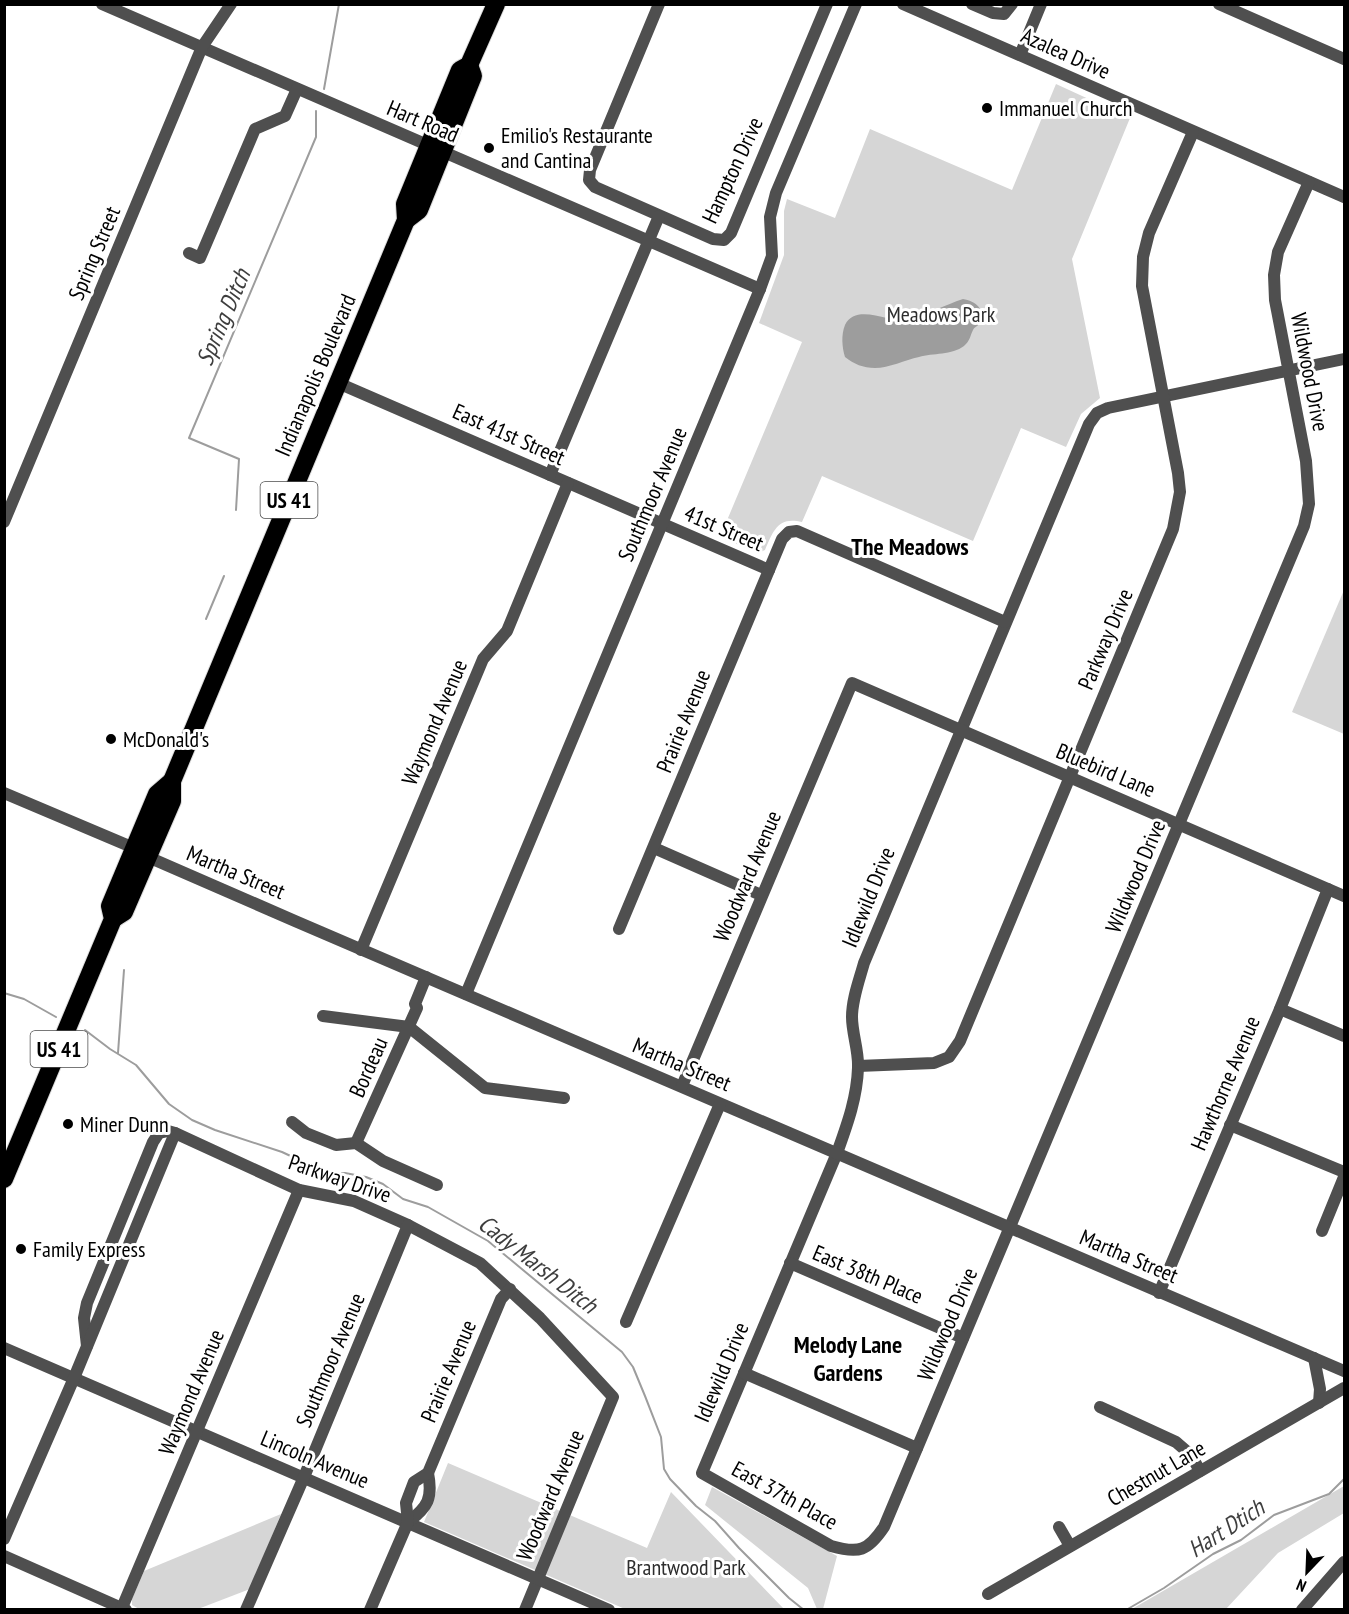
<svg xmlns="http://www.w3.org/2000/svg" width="1349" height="1614" viewBox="0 0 1349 1614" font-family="'PT Sans Narrow',sans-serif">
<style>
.green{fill:#d6d6d6}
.water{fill:#9d9d9d}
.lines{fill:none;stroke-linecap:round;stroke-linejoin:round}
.stream{stroke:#9d9d9d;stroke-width:2}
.highway-casing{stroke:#dbdbdb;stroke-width:20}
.minor{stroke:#4f4f4f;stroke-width:12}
.highway{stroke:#000;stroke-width:18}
.poi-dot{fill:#000;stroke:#fff;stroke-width:2}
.labels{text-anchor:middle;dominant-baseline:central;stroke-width:6;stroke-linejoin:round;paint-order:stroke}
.shield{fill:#fff;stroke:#4c4c4c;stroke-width:1.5}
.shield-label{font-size:21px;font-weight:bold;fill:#000}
.street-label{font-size:22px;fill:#000;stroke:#fff}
.poi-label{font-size:22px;fill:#000;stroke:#fff;text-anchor:start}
.park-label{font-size:22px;fill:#2d2d2d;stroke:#fff}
.water-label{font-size:24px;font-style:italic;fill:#3e3e3e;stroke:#fff}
.neighbourhood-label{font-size:24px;font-weight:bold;fill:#000;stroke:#fff}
</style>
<rect width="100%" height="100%" fill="#fff"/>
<g class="green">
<path d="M1056,84L1130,118L1072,259L1100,398L1081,414L1066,447L1021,428L973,541L822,476L802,522C778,516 773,531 765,550L758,553L720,537L802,342L759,323L784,255V211L787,199L835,218L870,129L1012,190Z"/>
<polygon points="1344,590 1344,734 1292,712"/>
<polygon points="448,1463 647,1548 671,1492 784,1609 625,1609 424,1522"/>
<polygon points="1344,1486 1344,1513 1278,1553 1226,1609 1132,1609"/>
<polygon points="712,1487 837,1556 823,1609 817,1609 808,1588 705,1505"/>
<polygon points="281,1514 250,1589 198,1609 139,1609 132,1605 132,1599 144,1571"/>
</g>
<path class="water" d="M963,299C975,301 988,310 979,324C976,328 975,326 973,330C970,336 970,341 964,346C952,355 933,353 919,357C905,360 889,368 875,368C863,368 854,364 845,357C842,347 841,335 845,325C853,309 872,315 887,318C894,319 903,318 910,317C929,314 945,305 963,299Z"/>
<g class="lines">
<g class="stream">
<polyline points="324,89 339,4"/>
<polyline points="236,510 239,459 189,438 316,137 316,111"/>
<polyline points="206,619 224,576"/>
<polyline points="4,993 24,999 56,1017"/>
<polyline points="85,1030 110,1049 136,1065 169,1104 192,1120 215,1130 282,1152 297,1159 311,1168 330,1173 345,1173 366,1177 383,1184 403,1199 428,1207 488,1241 622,1352 633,1367 645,1396 661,1437 664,1469 670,1479 696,1506 715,1521 739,1548 789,1598 804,1610"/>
<polyline points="118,1053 124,970"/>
<polyline points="1126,1610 1164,1588 1213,1554 1241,1540 1274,1515 1329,1494 1344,1479"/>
</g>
<g class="highway-casing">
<g id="highway">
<polyline points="406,220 419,210 473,76 469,65"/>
<polyline points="113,919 124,912 172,801 172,781 406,220 405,204 460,70 469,65 496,4"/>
<polyline points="4,1179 113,919 110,906 157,794 172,781"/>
</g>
</g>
<g class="minor">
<polyline points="102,4 760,289"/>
<polyline points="659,4 590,170 589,180 595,187 713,239 724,240 731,233 827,4"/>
<polyline points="903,4 1344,197"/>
<polyline points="972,4 993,13 1004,14 1012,4"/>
<polyline points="1219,4 1344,59"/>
<polyline points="1020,55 1041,4"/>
<path d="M1309,182L1278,252L1274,275L1275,300L1306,461L1309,504L1304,526L884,1527C868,1551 859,1554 831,1546L702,1473L837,1153C847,1125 857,1098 858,1068C859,1051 852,1034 852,1017C852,999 859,981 864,963L1089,424L1097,413L1108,408L1344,359"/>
<polyline points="189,253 200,258 255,129 285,116 297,89"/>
<polyline points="338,383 769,570"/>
<polyline points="550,475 659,216"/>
<polyline points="4,522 202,47 231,4"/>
<polyline points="4,793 134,848 148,857 295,921 1344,1371"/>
<polyline points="654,848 761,895"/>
<polyline points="619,929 782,539 789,532 797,531 1005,622"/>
<polyline points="361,950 483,659 507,631 568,483"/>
<polyline points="466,994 760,289 772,256 770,217 776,193 856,4"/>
<polyline points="1280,1009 1344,1036"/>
<polyline points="323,1016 409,1027 485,1088 564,1098"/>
<polyline points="858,1066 934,1063 949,1057 960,1041 1173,529 1180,492 1178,473 1142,286 1143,257 1149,233 1193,132"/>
<polyline points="682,1086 852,683 1344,896"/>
<polyline points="292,1122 306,1133 336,1145 356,1143 383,1161 437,1185"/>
<polyline points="1230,1125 1344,1172"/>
<polyline points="356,1143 417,1008 415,1004 426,977"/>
<polyline points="1322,1231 1344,1177"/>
<polyline points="790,1263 963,1338"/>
<polyline points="1159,1293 1280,1009 1328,889"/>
<polyline points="626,1322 720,1104"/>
<polyline points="87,1346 84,1318 87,1303 153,1142 159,1133 168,1131 175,1133 299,1190 354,1201 408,1225 480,1263 540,1318 613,1397 525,1610"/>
<polyline points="4,1348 609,1610"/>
<polyline points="1314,1358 1320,1389 1319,1403"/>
<polyline points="744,1373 917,1448"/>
<polyline points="1100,1407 1176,1442 1191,1455 1200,1471"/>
<path d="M408,1522C428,1507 433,1498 428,1473"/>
<polyline points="1059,1527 1070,1546"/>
<polyline points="4,1539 74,1378 175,1133"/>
<polyline points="4,1556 126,1610"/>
<polyline points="988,1594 1344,1388"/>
<polyline points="121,1610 299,1190"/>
<polyline points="246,1610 304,1477 408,1225"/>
<polyline points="370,1610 408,1522 406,1503 414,1482 428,1473 501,1299 510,1289"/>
<polyline points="1302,1610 1344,1562"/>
</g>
<use href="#highway" class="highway"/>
</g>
<g class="poi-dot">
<circle cx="987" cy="108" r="6"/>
<circle cx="489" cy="148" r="6"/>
<circle cx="111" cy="739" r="6"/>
<circle cx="68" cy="1124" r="6"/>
<circle cx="21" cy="1249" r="6"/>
</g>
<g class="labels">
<g class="shield">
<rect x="260.5" y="482" width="57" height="36" rx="4.5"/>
<rect x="30.5" y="1031" width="57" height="36" rx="4.5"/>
</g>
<g class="shield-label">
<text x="289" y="500">US 41</text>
<text x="59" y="1049">US 41</text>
</g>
<g class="street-label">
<text transform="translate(1066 53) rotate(24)">Azalea Drive</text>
<text transform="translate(423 121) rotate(23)">Hart Road</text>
<text transform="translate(732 170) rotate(-65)">Hampton Drive</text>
<text transform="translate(94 253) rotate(-67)">Spring Street</text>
<text transform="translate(1310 372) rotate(79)">Wildwood Drive</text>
<text transform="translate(315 375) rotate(-67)">Indianapolis Boulevard</text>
<text transform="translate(509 434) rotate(24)">East 41st Street</text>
<text transform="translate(652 494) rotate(-67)">Southmoor Avenue</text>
<text transform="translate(724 528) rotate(23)">41st Street</text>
<text transform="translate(1105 639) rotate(-67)">Parkway Drive</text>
<text transform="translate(683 721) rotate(-68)">Prairie Avenue</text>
<text transform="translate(434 722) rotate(-67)">Waymond Avenue</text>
<text transform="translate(1106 770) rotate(23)">Bluebird Lane</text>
<text transform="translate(236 872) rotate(23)">Martha Street</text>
<text transform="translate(747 876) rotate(-67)">Woodward Avenue</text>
<text transform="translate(1135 876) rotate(-67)">Wildwood Drive</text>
<text transform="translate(868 897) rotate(-68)">Idlewild Drive</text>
<text transform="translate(682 1064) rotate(23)">Martha Street</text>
<text transform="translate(368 1067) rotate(-66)">Bordeau</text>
<text transform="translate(1225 1083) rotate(-67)">Hawthorne Avenue</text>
<text transform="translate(340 1178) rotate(19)">Parkway Drive</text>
<text transform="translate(1129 1256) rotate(23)">Martha Street</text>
<text transform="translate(868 1274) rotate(23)">East 38th Place</text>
<text transform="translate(947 1324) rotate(-67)">Wildwood Drive</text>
<text transform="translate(330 1360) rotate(-67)">Southmoor Avenue</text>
<text transform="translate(448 1371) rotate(-67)">Prairie Avenue</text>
<text transform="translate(721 1372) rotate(-67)">Idlewild Drive</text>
<text transform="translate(191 1392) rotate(-67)">Waymond Avenue</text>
<text transform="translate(315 1459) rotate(23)">Lincoln Avenue</text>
<text transform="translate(1156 1473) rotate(-30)">Chestnut Lane</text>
<text transform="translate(550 1495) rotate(-67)">Woodward Avenue</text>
<text transform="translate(785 1495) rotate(29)">East 37th Place</text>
</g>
<g class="poi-label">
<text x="999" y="108">Immanuel Church</text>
<text x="501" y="135">Emilio's Restaurante<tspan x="501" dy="25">and Cantina</tspan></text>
<text x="123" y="739">McDonald's</text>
<text x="80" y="1124">Miner Dunn</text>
<text x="33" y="1249">Family Express</text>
</g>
<g class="park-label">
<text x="941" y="314">Meadows Park</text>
<text x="686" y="1567">Brantwood Park</text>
</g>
<g class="water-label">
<text transform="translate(223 317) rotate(-67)">Spring Ditch</text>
<text transform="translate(538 1264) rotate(38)">Cady Marsh Ditch</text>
<text transform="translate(1226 1528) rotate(-33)">Hart Dtich</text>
</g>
<g class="neighbourhood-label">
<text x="910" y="546">The Meadows</text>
<text x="848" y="1344">Melody Lane<tspan x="848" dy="28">Gardens</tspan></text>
</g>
</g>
<rect width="1349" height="1614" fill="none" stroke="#000000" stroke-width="12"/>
<g transform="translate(1307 1572) rotate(203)" stroke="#ffffff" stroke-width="4.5" paint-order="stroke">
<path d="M0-4.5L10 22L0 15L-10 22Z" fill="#000000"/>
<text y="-9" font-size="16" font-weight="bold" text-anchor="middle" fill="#000000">N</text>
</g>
</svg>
